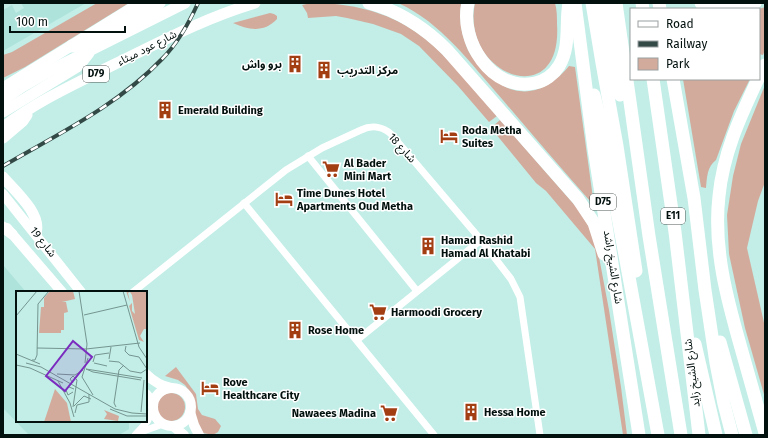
<svg xmlns="http://www.w3.org/2000/svg" width="768" height="438" viewBox="0 0 768 438" font-family="'Fira Sans','Noto Sans Arabic',sans-serif">
<style>
.built{fill:#ade3db}
.green{fill:#d3ab9d}
.lines{fill:none;stroke-linecap:round;stroke-linejoin:round}
.street{stroke:#fff;stroke-width:7}
.secondary{stroke:#fff;stroke-width:10}
.primary{stroke:#fff;stroke-width:11}
.highway{stroke:#fff;stroke-width:13}
.rail-casing{stroke:#334946;stroke-width:4}
.rail{stroke:#fff;stroke-width:2.5;stroke-dasharray:8;stroke-linecap:butt}
.labels{text-anchor:middle;dominant-baseline:central;stroke-width:3;stroke-linejoin:round;paint-order:stroke}
.shield{fill:#fff;stroke:#4e5856;stroke-width:1}
.shield-label{font-size:10px;font-weight:bold;fill:#02100e}
.street-label{font-size:11px;fill:#02100e;stroke:#fff}
.poi-label{font-size:11px;font-weight:bold;fill:#02100e;stroke:#fff;text-anchor:start}
.inset-road{fill:none;stroke:#759590;stroke-width:1}
.view{fill:#7b2cbf;fill-opacity:0.15;stroke:#7b2cbf;stroke-width:2}
.inset-edge{fill:none;stroke:#02100e;stroke-width:2}
</style>
<rect width="100%" height="100%" fill="#c2eee7"/>
<g class="built">
<polygon points="21,3 86,3 3,51 3,10 12,5 16,13 24,8"/>
<polygon points="3,265 26,292 17,292 17,421 129,421 129,429 119,435 29,435 3,408"/>
</g>
<g class="green">
<polygon points="97,3 129,3 25,67 3,78 3,55 12,52"/>
<path d="M311,3C359,3 402,15 438,50C459,70 477,94 497,116L489,122L458,86L419,46L401,34L373,24L347,18L336,16L308,18L307,13L302,5Z"/>
<path d="M398,3H461C460,18 460,28 465,42C468,54 477,64 486,72C493,79 504,88 514,90C536,96 556,82 569,66L575,67L593,198L590,201C560,167 531,133 502,99C471,64 441,22 398,3Z"/>
<path d="M475,3H555C557,10 557,17 557,24C563,114 460,75 475,3Z"/>
<polygon points="765,7 765,50 763,55 759,54 759,9"/>
<path d="M270,13L274,14L277,16V19C264,33 248,30 233,23Z"/>
<path d="M683,79H750L734,111L716,160C707,167 707,177 706,188L701,187Z"/>
<polygon points="765,85 765,182 758,201 747,248 765,327 765,398 745,328 729,254 727,215 733,176 741,144"/>
<polygon points="500,120 579,210 589,227 599,257 609,310 621,387 627,435 623,435 595,249 546,191 536,183 491,128"/>
<polygon points="176,367 196,394 198,409 202,415 215,419 221,426 218,432 213,435 203,433 197,422 191,393 185,385 178,380 165,376"/>
<circle cx="171" cy="407" r="14"/>
</g>
<g class="lines">
<g class="street">
<polyline points="308,156 417,291"/>
<polyline points="244,203 434,435"/>
<path d="M133,292L286,170L322,148L361,130C371,125 382,126 391,134L481,240L511,279L520,297L540,435"/>
<polyline points="357,340 481,240"/>
<polyline points="138,433 163,424"/>
<polyline points="135,435 147,422 153,409"/>
</g>
<g class="secondary">
<polyline points="3,194 81,292"/>
<polyline points="7,228 62,292"/>
<path d="M146,374C153,381 161,386 171,388"/>
<circle cx="172" cy="407" r="19"/>
<polyline points="146,394 153,402"/>
<polyline points="190,412 194,425 199,435"/>
<polyline points="173,426 184,435"/>
</g>
<g class="primary">
<polyline points="3,88 140,3"/>
<polyline points="3,100 22,87 57,67 185,3"/>
<polyline points="3,112 77,67 82,62 89,53"/>
<path d="M3,127C39,100 75,84 115,64C162,41 205,18 255,3"/>
<polyline points="3,138 23,121 27,115"/>
<path d="M3,177C15,191 42,214 36,233"/>
<polyline points="3,227 12,234"/>
</g>
<g class="highway">
<path d="M369,3C399,11 425,28 447,50L578,199L594,223L604,254"/>
<path d="M468,3C459,40 492,93 535,83C545,81 554,74 559,66C571,46 565,24 569,3"/>
<polyline points="575,3 594,149 639,435"/>
<polyline points="592,3 602,63 617,146 636,271"/>
<polyline points="604,3 620,95"/>
<polyline points="616,3 649,236 681,435"/>
<polyline points="642,3 643,9"/>
<polyline points="659,3 660,9"/>
<path d="M701,3C719,10 737,10 755,3"/>
<polyline points="72,46 82,45 159,3"/>
<polyline points="759,77 765,65"/>
<polyline points="653,79 675,232 699,435"/>
<polyline points="673,79 694,198 705,290 716,363 724,404 732,435"/>
<path d="M758,79C740,117 723,154 719,196C713,248 727,299 741,348C749,377 757,405 765,433"/>
<polyline points="594,95 600,119 658,435"/>
<polyline points="720,342 746,435"/>
<polyline points="695,344 716,435"/>
</g>
<g class="rail-casing">
<path id="rail" d="M3,166C58,134 117,106 162,59C178,43 189,23 198,3"/>
</g>
<use href="#rail" class="rail"/>
</g>
<defs>
<g id="building-bare" transform="scale(1.38)"><path d="M-4-6H4V6H1V3H-1V6H-4ZM-2.5-4.3h1.7v1.8h-1.7ZM.8-4.3h1.7v1.8H.8ZM-2.5-1h1.7V.8h-1.7ZM.8-1h1.7V.8H.8Z" fill="#a33e12" stroke="#fff" stroke-width="2.5" paint-order="stroke"/></g>
<g id="hotel-bare" transform="scale(1.38)"><path d="M-6-4.5h1.5V1H6V5H4.5V3h-9V5H-6ZM-4 0a1.8 1.8 0 1 1 3.6 0ZM.5 0V-2.5h3Q6-2.5 6 0Z" fill="#a33e12" stroke="#fff" stroke-width="2.5" paint-order="stroke"/></g>
<g id="supermarket-bare" transform="scale(1.38)"><path d="M-6-5.5h2.5l.6 2H6L4.5 2H-2.5L-4.4-4H-6ZM-1.5 3.2a1.3 1.3 0 1 0 .1 0ZM3 3.2a1.3 1.3 0 1 0 .1 0Z" fill="#a33e12" stroke="#fff" stroke-width="2.5" paint-order="stroke"/></g>
</defs>
<g fill-rule="evenodd">
<use href="#building-bare" x="295" y="64"/>
<use href="#building-bare" x="324" y="70"/>
<use href="#building-bare" x="165" y="110"/>
<use href="#hotel-bare" x="449" y="136"/>
<use href="#supermarket-bare" x="331" y="169"/>
<use href="#hotel-bare" x="284" y="199"/>
<use href="#building-bare" x="428" y="246"/>
<use href="#supermarket-bare" x="378" y="312"/>
<use href="#building-bare" x="295" y="330"/>
<use href="#hotel-bare" x="210" y="388"/>
<use href="#building-bare" x="471" y="412"/>
<use href="#supermarket-bare" x="389" y="413"/>
</g>
<g class="labels">
<g class="shield">
<rect x="83" y="66" width="26" height="16" rx="3"/>
<rect x="590" y="194" width="26" height="16" rx="3"/>
<rect x="661" y="208" width="24" height="16" rx="3"/>
</g>
<g class="shield-label">
<text x="96" y="74">D79</text>
<text x="603" y="202">D75</text>
<text x="673" y="216">E11</text>
</g>
<g class="street-label">
<text transform="translate(147 48) rotate(-27)">شارع عود ميثاء</text>
<text transform="translate(402 148) rotate(48)">شارع 18</text>
<text transform="translate(43 242) rotate(52)">شارع 19</text>
<text transform="translate(613 267) rotate(81)">شارع الشيخ راشد</text>
<text transform="translate(692 373) rotate(-97)">شارع الشيخ زايد</text>
</g>
<g class="poi-label">
<text x="282" y="64" text-anchor="end">برو واش</text>
<text x="337" y="70">مركز التدريب</text>
<text x="178" y="110">Emerald Building</text>
<text x="462" y="130">Roda Metha<tspan x="462" dy="13">Suites</tspan></text>
<text x="344" y="163">Al Bader<tspan x="344" dy="13">Mini Mart</tspan></text>
<text x="297" y="193">Time Dunes Hotel<tspan x="297" dy="13">Apartments Oud Metha</tspan></text>
<text x="441" y="240">Hamad Rashid<tspan x="441" dy="13">Hamad Al Khatabi</tspan></text>
<text x="391" y="312">Harmoodi Grocery</text>
<text x="308" y="330">Rose Home</text>
<text x="223" y="382">Rove<tspan x="223" dy="13">Healthcare City</tspan></text>
<text x="484" y="412">Hessa Home</text>
<text x="376" y="413" text-anchor="end">Nawaees Madina</text>
</g>
</g>
<g transform="translate(16 291)">
<rect width="131" height="131" fill="#c2eee7"/>
<path d="M34,0H57L59,8L46,11H50L52,21L48,22V39H45V42H23L25,16H28V7ZM110,0H131V38H128L124,45L128,51L123,49L113,15L116,12V20L119,23L116,4L114,1L112,2L114,11ZM39,98L51,112L55,131H28ZM88,119L103,125L102,130L88,128L91,123Z" fill="#d3ab9d"/>
<path class="inset-road" d="M63,0L71,53L69,72M107,0L123,56L131,68M22,13L33,0M68,24L111,14M0,25L21,0M110,55L109,60L113,64L123,66L131,78M21,57L70,58L124,52M0,63L24,73M72,67L66,86L77,104M93,68L95,56M16,69H19L21,64L22,13M93,70L103,71L114,80L125,82L131,78M77,71L79,64L93,62M10,72L25,76L99,118L116,122L131,123M78,72L91,75M0,74L14,77L47,92M41,83L59,84L67,79M125,89L77,81L70,78L126,87M42,90L54,112L58,126M57,92L54,88L57,85L61,89L57,116M57,101L52,104L50,99L53,96L58,98M58,115L68,105L75,108M100,116L98,112L103,79L108,74M94,118L111,125H131M125,121L128,89M59,122L61,114L73,111V103"/>
<path class="view" d="M57,50L76,66L49,100L30,85Z"/>
<rect width="131" height="131" class="inset-edge"/>
</g>
<rect width="768" height="438" fill="none" stroke="#02100e" stroke-width="8"/>
<rect x="630" y="8" width="130" height="72" fill="#ffffff" stroke="#9a9f9f"/>
<rect x="638" y="21" width="20" height="6" fill="#ffffff" stroke="#9a9f9f"/>
<text x="666" y="28" font-size="12" fill="#02100e">Road</text>
<rect x="638" y="41" width="20" height="6" fill="#334946" stroke="#9a9f9f"/>
<text x="666" y="48" font-size="12" fill="#02100e">Railway</text>
<rect x="638" y="58" width="20" height="12" fill="#d3ab9d" stroke="#9a9f9f"/>
<text x="666" y="68" font-size="12" fill="#02100e">Park</text>
<path d="M10 26v6h115v-6" fill="none" stroke="#02100e" stroke-width="2"/>
<text x="16" y="26" font-size="12" fill="#02100e" stroke="#ffffff" stroke-width="3" paint-order="stroke">100 m</text>
</svg>
